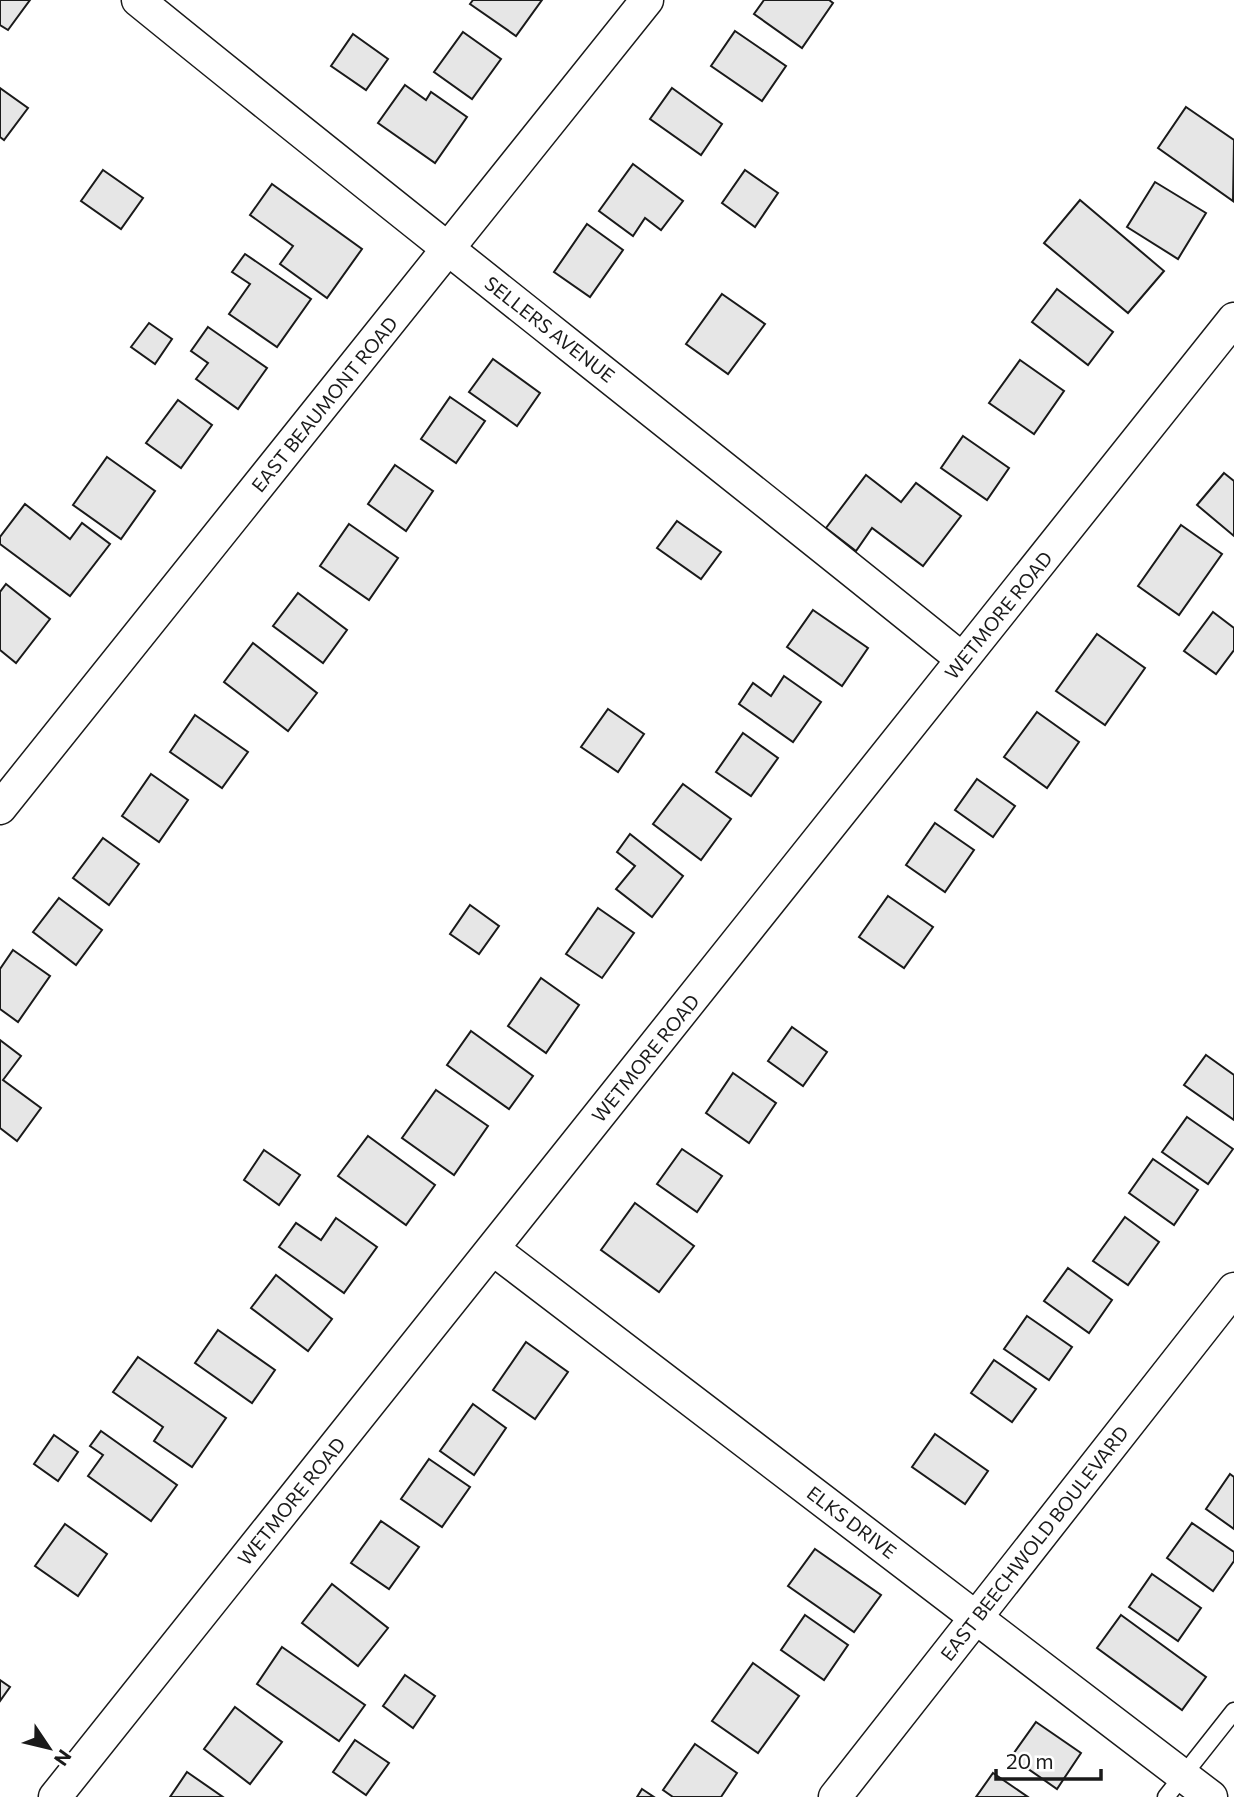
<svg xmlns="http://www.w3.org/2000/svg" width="1234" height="1797" viewBox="0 0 1234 1797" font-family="Commissioner,sans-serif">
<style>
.building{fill:#e6e6e6;stroke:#1a1a1a;stroke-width:2}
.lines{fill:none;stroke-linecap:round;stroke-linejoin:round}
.service-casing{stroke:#1a1a1a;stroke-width:19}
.minor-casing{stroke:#1a1a1a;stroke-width:35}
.service{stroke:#fff;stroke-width:16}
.minor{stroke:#fff;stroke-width:32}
.labels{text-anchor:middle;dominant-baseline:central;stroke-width:5;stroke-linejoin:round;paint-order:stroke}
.street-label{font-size:19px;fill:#1a1a1a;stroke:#fff}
</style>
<rect width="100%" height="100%" fill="#fff"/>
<g class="building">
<polygon points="0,0 30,0 8,30 0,25"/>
<polygon points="473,0 542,0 516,36 470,4"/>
<polygon points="764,0 829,0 833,3 802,48 754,14"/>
<polygon points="735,31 786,66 762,101 711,66"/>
<polygon points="463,32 501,59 472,99 434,72"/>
<polygon points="353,34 388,59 366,90 331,66"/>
<polygon points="405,85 426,100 431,92 467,117 435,163 378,123"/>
<polygon points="0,88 28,108 4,140 0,137"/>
<polygon points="672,88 722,124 701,155 650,119"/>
<polygon points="1186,107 1234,140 1233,201 1158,148"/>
<polygon points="633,164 683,201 661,230 645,218 633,236 599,211"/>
<polygon points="103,170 143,198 121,229 81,201"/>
<polygon points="745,170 778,193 755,227 722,203"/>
<polygon points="1155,182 1206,213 1178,259 1127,227"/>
<polygon points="272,184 362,249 327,298 280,264 293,246 250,215"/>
<polygon points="1080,200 1164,271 1128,313 1044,243"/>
<polygon points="587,224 623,250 590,297 554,272"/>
<polygon points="245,254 311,299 277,347 229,314 250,284 232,272"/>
<polygon points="1057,289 1113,332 1088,365 1032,322"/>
<polygon points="722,294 765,324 728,374 686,344"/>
<polygon points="149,323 172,339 155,364 131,347"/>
<polygon points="208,327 267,368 238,409 196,379 208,363 191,351"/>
<polygon points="493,359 540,393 517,426 469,392"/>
<polygon points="1020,360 1064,391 1034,434 989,403"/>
<polygon points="450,397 485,421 456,463 421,439"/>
<polygon points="178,400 212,425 181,468 146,443"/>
<polygon points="963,436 1009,468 987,500 941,468"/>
<polygon points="107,457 155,491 121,539 73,505"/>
<polygon points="395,465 433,491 406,531 368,504"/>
<polygon points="1224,473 1234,481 1234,536 1197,505"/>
<polygon points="866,475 901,502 916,483 961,516 923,566 872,528 856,551 826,528"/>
<polygon points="25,504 70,539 82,523 110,544 70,596 0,544 0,537"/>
<polygon points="677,521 721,552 701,579 657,548"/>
<polygon points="349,524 398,558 369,600 320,566"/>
<polygon points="1181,525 1222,554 1179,615 1138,586"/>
<polygon points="6,584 50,619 16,663 0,650 0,592"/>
<polygon points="298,593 347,630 323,663 273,626"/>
<polygon points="813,610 868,648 842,686 787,647"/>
<polygon points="1213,612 1234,628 1234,650 1216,674 1184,651"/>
<polygon points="1097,634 1145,668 1105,725 1056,691"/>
<polygon points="253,643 317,693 288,731 224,682"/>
<polygon points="784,676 821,702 793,742 739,704 753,683 771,696"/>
<polygon points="608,709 644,734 618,772 581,747"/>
<polygon points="1037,712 1079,742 1047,788 1004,757"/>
<polygon points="195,715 248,752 222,788 170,752"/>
<polygon points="743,733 778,758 751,796 716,772"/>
<polygon points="151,774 188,800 159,842 122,816"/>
<polygon points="977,779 1015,806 993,837 955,810"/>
<polygon points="683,784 731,819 701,860 653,824"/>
<polygon points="935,823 974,850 945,892 906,865"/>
<polygon points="630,834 683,876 652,917 616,889 635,866 617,852"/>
<polygon points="103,838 139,864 109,905 73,878"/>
<polygon points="888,896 933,927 904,968 859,937"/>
<polygon points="59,898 102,930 76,965 33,932"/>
<polygon points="470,905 499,926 479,954 450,934"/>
<polygon points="598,908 634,933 602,978 566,954"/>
<polygon points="13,950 50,976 18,1022 0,1009 0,969"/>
<polygon points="541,978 579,1005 546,1053 508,1026"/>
<polygon points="792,1027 827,1052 803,1086 768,1061"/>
<polygon points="471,1031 533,1076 509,1109 447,1065"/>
<polygon points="0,1040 21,1056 3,1080 41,1108 17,1141 0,1128"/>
<polygon points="1206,1055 1234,1075 1234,1120 1184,1085"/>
<polygon points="733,1073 776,1103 749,1143 706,1113"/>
<polygon points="436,1090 488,1126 454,1175 402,1138"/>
<polygon points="1187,1117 1233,1149 1208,1184 1162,1152"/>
<polygon points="368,1136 435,1185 406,1225 338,1176"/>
<polygon points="682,1149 722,1176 697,1212 657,1184"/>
<polygon points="264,1150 300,1175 279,1205 244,1180"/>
<polygon points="1153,1159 1198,1190 1174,1225 1129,1193"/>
<polygon points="635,1203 694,1246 659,1292 601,1250"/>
<polygon points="1125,1217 1159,1242 1128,1285 1093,1261"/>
<polygon points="336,1218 377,1247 344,1293 279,1247 296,1223 321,1240"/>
<polygon points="1068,1268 1112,1300 1089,1333 1044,1301"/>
<polygon points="276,1275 332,1319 308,1351 251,1308"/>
<polygon points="1027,1316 1072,1347 1049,1380 1004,1349"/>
<polygon points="218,1330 275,1370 252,1403 195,1363"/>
<polygon points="526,1342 568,1372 535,1419 493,1390"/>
<polygon points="138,1357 226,1418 192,1467 154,1441 163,1427 113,1392"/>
<polygon points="994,1360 1036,1389 1012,1422 971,1393"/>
<polygon points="473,1404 506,1428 474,1475 440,1451"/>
<polygon points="101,1431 177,1485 151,1521 88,1476 103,1455 90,1446"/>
<polygon points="935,1434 988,1471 965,1504 912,1467"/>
<polygon points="54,1435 78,1452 58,1481 34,1464"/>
<polygon points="429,1459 470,1487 442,1527 401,1499"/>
<polygon points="1230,1474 1234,1477 1234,1529 1206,1509"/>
<polygon points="381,1521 419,1547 389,1589 351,1563"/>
<polygon points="1192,1523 1234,1552 1234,1561 1213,1591 1167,1558"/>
<polygon points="65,1524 107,1554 78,1596 35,1566"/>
<polygon points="815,1549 881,1595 854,1632 788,1586"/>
<polygon points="1152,1574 1201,1608 1178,1641 1129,1607"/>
<polygon points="332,1584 388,1628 358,1666 302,1623"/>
<polygon points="805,1615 848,1645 824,1680 781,1650"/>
<polygon points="1121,1615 1206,1677 1182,1710 1097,1648"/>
<polygon points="282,1647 365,1705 339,1741 257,1684"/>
<polygon points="753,1663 799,1696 758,1753 712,1721"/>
<polygon points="405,1675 435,1696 413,1728 383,1706"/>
<polygon points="0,1680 10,1687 0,1701"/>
<polygon points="235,1707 282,1742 250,1784 204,1749"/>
<polygon points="1036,1722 1081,1753 1057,1789 1011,1757"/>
<polygon points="355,1740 389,1763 366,1795 333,1772"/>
<polygon points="695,1744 737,1773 721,1797 673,1797 663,1790"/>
<polygon points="187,1772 223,1797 170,1797"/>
<polygon points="993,1773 1028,1797 976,1797"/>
<polygon points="642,1789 654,1797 637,1797"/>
</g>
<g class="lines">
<g class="service-casing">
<polyline id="service" points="1166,1797 1234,1711"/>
</g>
<g class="minor-casing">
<g id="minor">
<path d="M138,0C411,222 689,438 962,659"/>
<polyline points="0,808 647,0"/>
<polyline points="493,1249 1211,1797"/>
<polyline points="55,1797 1234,319"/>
<polyline points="835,1797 1234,1289"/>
</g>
</g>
<use href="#service" class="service"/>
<use href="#minor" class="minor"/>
</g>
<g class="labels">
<g class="street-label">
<text transform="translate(550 329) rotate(38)">SELLERS AVENUE</text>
<text transform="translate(324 404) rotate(-51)">EAST BEAUMONT ROAD</text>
<text transform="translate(998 615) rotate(-51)">WETMORE ROAD</text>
<text transform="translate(645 1058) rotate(-51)">WETMORE ROAD</text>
<text transform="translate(291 1501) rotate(-51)">WETMORE ROAD</text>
<text transform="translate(852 1522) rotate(37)">ELKS DRIVE</text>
<text transform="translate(1034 1543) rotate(-52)">EAST BEECHWOLD BOULEVARD</text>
</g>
</g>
<g transform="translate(49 1748) rotate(125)" stroke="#ffffff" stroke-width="5" paint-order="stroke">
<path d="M0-5L12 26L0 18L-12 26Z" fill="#1a1a1a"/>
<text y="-10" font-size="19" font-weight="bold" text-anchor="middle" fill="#1a1a1a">N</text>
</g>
<path d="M996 1769v10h105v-10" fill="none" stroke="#1a1a1a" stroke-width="3.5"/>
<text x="1006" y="1769" font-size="21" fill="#1a1a1a" stroke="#ffffff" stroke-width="5" paint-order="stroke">20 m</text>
</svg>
